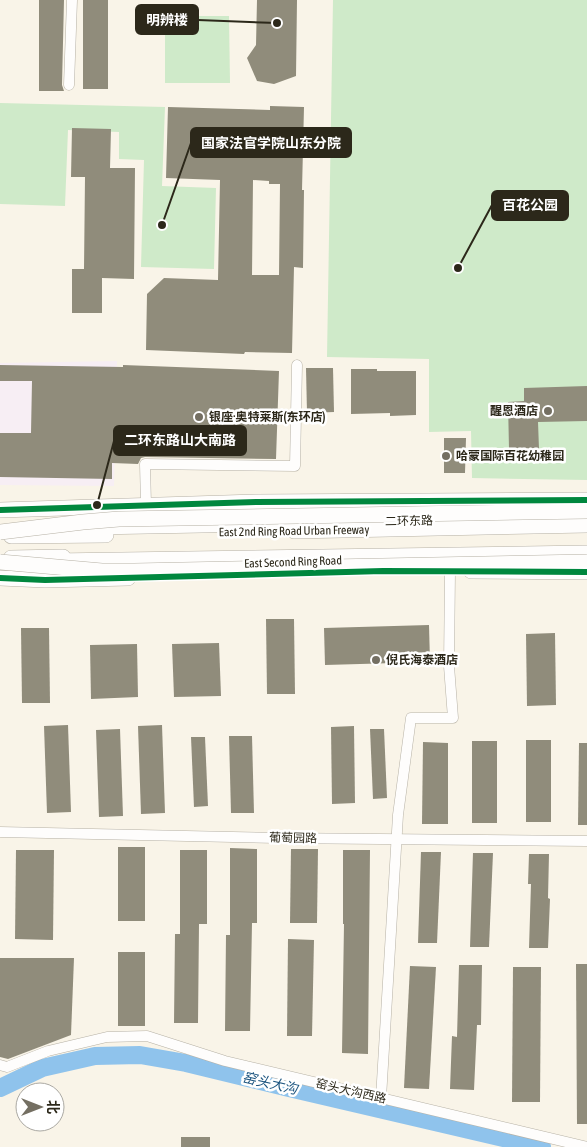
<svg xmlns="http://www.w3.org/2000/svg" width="587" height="1147" viewBox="0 0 587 1147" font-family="'Asap Condensed','Noto Sans SC',sans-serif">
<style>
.industrial{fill:#f7eef4}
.green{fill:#cfeac9}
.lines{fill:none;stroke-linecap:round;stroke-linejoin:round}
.river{stroke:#8fc3ec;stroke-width:18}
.building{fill:#908c7b;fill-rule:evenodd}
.minor-casing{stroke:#b6b1a5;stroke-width:11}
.highway-casing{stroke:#b6b1a5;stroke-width:16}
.minor{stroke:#fefdfc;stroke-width:10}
.highway{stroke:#fefdfc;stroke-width:15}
.highway-bridge-casing{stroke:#b6b1a5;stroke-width:16;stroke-linecap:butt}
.highway-bridge{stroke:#fefdfc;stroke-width:15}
.cycleway-casing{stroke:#fff;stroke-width:9}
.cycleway{stroke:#00873e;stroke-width:6}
.poi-dot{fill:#746f62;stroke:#fff;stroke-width:2}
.labels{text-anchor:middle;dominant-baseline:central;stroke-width:5;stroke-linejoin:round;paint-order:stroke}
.poi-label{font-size:12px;font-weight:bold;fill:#2c281a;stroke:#fff;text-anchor:start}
.street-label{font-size:12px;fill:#2c281a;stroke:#fff}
.water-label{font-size:14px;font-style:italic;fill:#1e5680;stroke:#fff}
.leader{fill:none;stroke:#2c281a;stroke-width:2}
.callout-dot{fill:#2c281a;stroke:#fff;stroke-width:2}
.callout{fill:#2c281a;stroke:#2c281a;stroke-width:2}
.callout-label{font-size:14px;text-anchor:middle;font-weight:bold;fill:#fff}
</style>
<rect width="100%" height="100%" fill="#f9f4e8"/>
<polygon class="industrial" points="117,361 114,486 0,485 0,363"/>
<g class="green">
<polygon points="333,0 587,0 587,480 472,478 471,431 429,432 429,359 327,357"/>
<polygon points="165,16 229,16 230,83 165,83"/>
<polygon points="0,103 165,107 162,186 216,188 214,269 141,267 144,160 119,159 119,132 68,130 65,206 0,204"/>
</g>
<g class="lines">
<polyline class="river" points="0,1088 42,1068 95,1056 140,1055 186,1063 289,1088 542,1147"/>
</g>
<g class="building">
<polygon points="39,0 64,0 62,85 64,91 39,91"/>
<rect x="83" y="0" width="25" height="89"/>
<polygon points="257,0 297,0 296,76 274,84 257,81 247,58 256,45"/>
<path d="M270,106L304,107L302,190H304L303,268L294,267L292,353L245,352L244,354L146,350L147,294L164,278L218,280L220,180L166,178L168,107L270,110ZM253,180L269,181V184H280L279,275H252Z"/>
<polygon points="72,128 111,129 110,168 135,168 134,279 102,278 102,313 72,313 72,269 84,269 85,177 71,177"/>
<polygon points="0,365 123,367 123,365 279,371 276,459 145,457 141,458 138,464 112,463 112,479 0,477 0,433 31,433 32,381 0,381"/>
<polygon points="306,368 333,368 334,412 307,413"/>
<polygon points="351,369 377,369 377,371 416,371 416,415 390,416 390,413 351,414"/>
<polygon points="587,386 587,421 538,422 539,449 509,449 508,402 524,401 524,388"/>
<polygon points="444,438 466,438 465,473 444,473"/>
<polygon points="266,619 294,619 295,694 267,694"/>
<polygon points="429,625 430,662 325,665 324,628"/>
<polygon points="21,628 49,628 50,703 22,703"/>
<polygon points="555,633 556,705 527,706 526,634"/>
<polygon points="219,643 221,696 174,697 172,644"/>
<polygon points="137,644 138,697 91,699 90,645"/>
<polygon points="68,725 71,812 47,813 44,726"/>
<polygon points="162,725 165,813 141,814 138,726"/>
<polygon points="354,726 355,803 332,804 331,727"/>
<polygon points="120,729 123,816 99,817 96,730"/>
<polygon points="370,729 384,729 387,798 373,799"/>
<polygon points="229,736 252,736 254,813 231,813"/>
<polygon points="191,737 205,737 208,806 194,807"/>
<rect x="526" y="740" width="25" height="82"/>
<rect x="472" y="741" width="25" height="82"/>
<polygon points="423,742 448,743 448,824 422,824"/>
<polygon points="579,743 587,743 587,825 578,825"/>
<rect x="118" y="847" width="27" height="74"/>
<polygon points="230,848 257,849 257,923 252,923 250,1031 225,1031 226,935 230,935"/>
<polygon points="291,849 318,849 317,923 290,923"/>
<polygon points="16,850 54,850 53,940 15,939"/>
<polygon points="180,850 207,850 207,924 199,924 198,1023 174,1023 175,934 180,934"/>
<polygon points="343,850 370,850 368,1054 342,1053 344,924 343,924"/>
<polygon points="421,852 441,852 437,943 418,943"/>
<polygon points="473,853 493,853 489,947 470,947"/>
<polygon points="529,854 549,854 548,898 550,899 548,948 529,948 531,884 528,884"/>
<polygon points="288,939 314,940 312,1036 287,1036"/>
<rect x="118" y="952" width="27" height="74"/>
<polygon points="0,958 74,958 71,1035 8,1059 0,1057"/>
<polygon points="576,964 587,964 587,1124 577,1124"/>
<polygon points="459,965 482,965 481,1025 477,1025 474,1090 450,1089 452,1036 457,1037"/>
<polygon points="410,966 436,967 429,1089 404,1088"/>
<polygon points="513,967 541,967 540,1102 512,1102"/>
<rect x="181" y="1137" width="29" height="10"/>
</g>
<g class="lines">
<g class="minor-casing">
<g id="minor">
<polyline points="69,85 72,0"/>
<polyline points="146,505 145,464 295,466 297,365"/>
<polyline points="0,832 276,838 587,841"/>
<polyline points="0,1065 7,1067 48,1051 107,1037 147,1036 225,1061 587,1147"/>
<polyline points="381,1098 398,815 411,718 453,718 449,666 450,571"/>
</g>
</g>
<g class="highway-casing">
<g id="highway">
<polyline points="0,510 256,502 587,500"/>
<polyline points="94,527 306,523"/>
<polyline points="294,531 587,525"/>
<polyline points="11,536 106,535"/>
<polyline points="11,558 63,557"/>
<polyline points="54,561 587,553"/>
<polyline points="471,571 587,572"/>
<polyline points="0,578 45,580 128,578"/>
</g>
</g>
<use href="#minor" class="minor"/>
<use href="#highway" class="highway"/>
<g class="highway-bridge-casing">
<g id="highway-bridge">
<polyline points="0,532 83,522 119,519 587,511"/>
<polyline points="0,562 102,571 134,571 587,562"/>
</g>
</g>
<use href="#highway-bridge" class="highway-bridge"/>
<g class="cycleway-casing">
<g id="cycleway">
<polyline points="0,510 256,502 587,500"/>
<polyline points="0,578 45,580 383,571 587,572"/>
</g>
</g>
<use href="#cycleway" class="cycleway"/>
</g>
<g class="poi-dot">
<circle cx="548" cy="411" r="5"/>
<circle cx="199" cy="417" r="5"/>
<circle cx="446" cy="456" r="5"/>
<circle cx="376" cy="660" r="5"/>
</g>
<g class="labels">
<g class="poi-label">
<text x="538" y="411" text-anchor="end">醒恩酒店</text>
<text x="209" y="417">银座·奥特莱斯(东环店)</text>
<text x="456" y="456">哈蒙国际百花幼稚园</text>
<text x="386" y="660">倪氏海泰酒店</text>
</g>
<g class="street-label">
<text transform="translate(409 521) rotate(-1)">二环东路</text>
<text transform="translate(294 531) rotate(-1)">East 2nd Ring Road Urban Freeway</text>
<text transform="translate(293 562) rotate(-2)">East Second Ring Road</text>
<text transform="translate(293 838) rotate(1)">葡萄园路</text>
<text transform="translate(351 1091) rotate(13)">窑头大沟西路</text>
</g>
<g class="water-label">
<text transform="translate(270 1083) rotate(13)">窑头大沟</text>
</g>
</g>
<path class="leader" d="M277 23L198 20M162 225L191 143M458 268L492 205M97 505L114 441"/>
<g class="callout-dot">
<circle cx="277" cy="23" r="5"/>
<circle cx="162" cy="225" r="5"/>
<circle cx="458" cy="268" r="5"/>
<circle cx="97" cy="505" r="5"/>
</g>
<g class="callout">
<rect x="136" y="5" width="62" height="29" rx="5"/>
<rect x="191" y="128" width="160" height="29" rx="5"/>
<rect x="492" y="191" width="76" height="29" rx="5"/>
<rect x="114" y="426" width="132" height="29" rx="5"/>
</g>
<g class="callout-label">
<text x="167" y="25">明辨楼</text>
<text x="271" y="148">国家法官学院山东分院</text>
<text x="530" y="210">百花公园</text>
<text x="180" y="445">二环东路山大南路</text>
</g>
<g transform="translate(40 1107) rotate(90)"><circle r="24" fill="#ffffff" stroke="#aba9a3"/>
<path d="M0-4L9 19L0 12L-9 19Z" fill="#746f62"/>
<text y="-8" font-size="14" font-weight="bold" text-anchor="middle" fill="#2c281a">北</text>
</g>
</svg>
